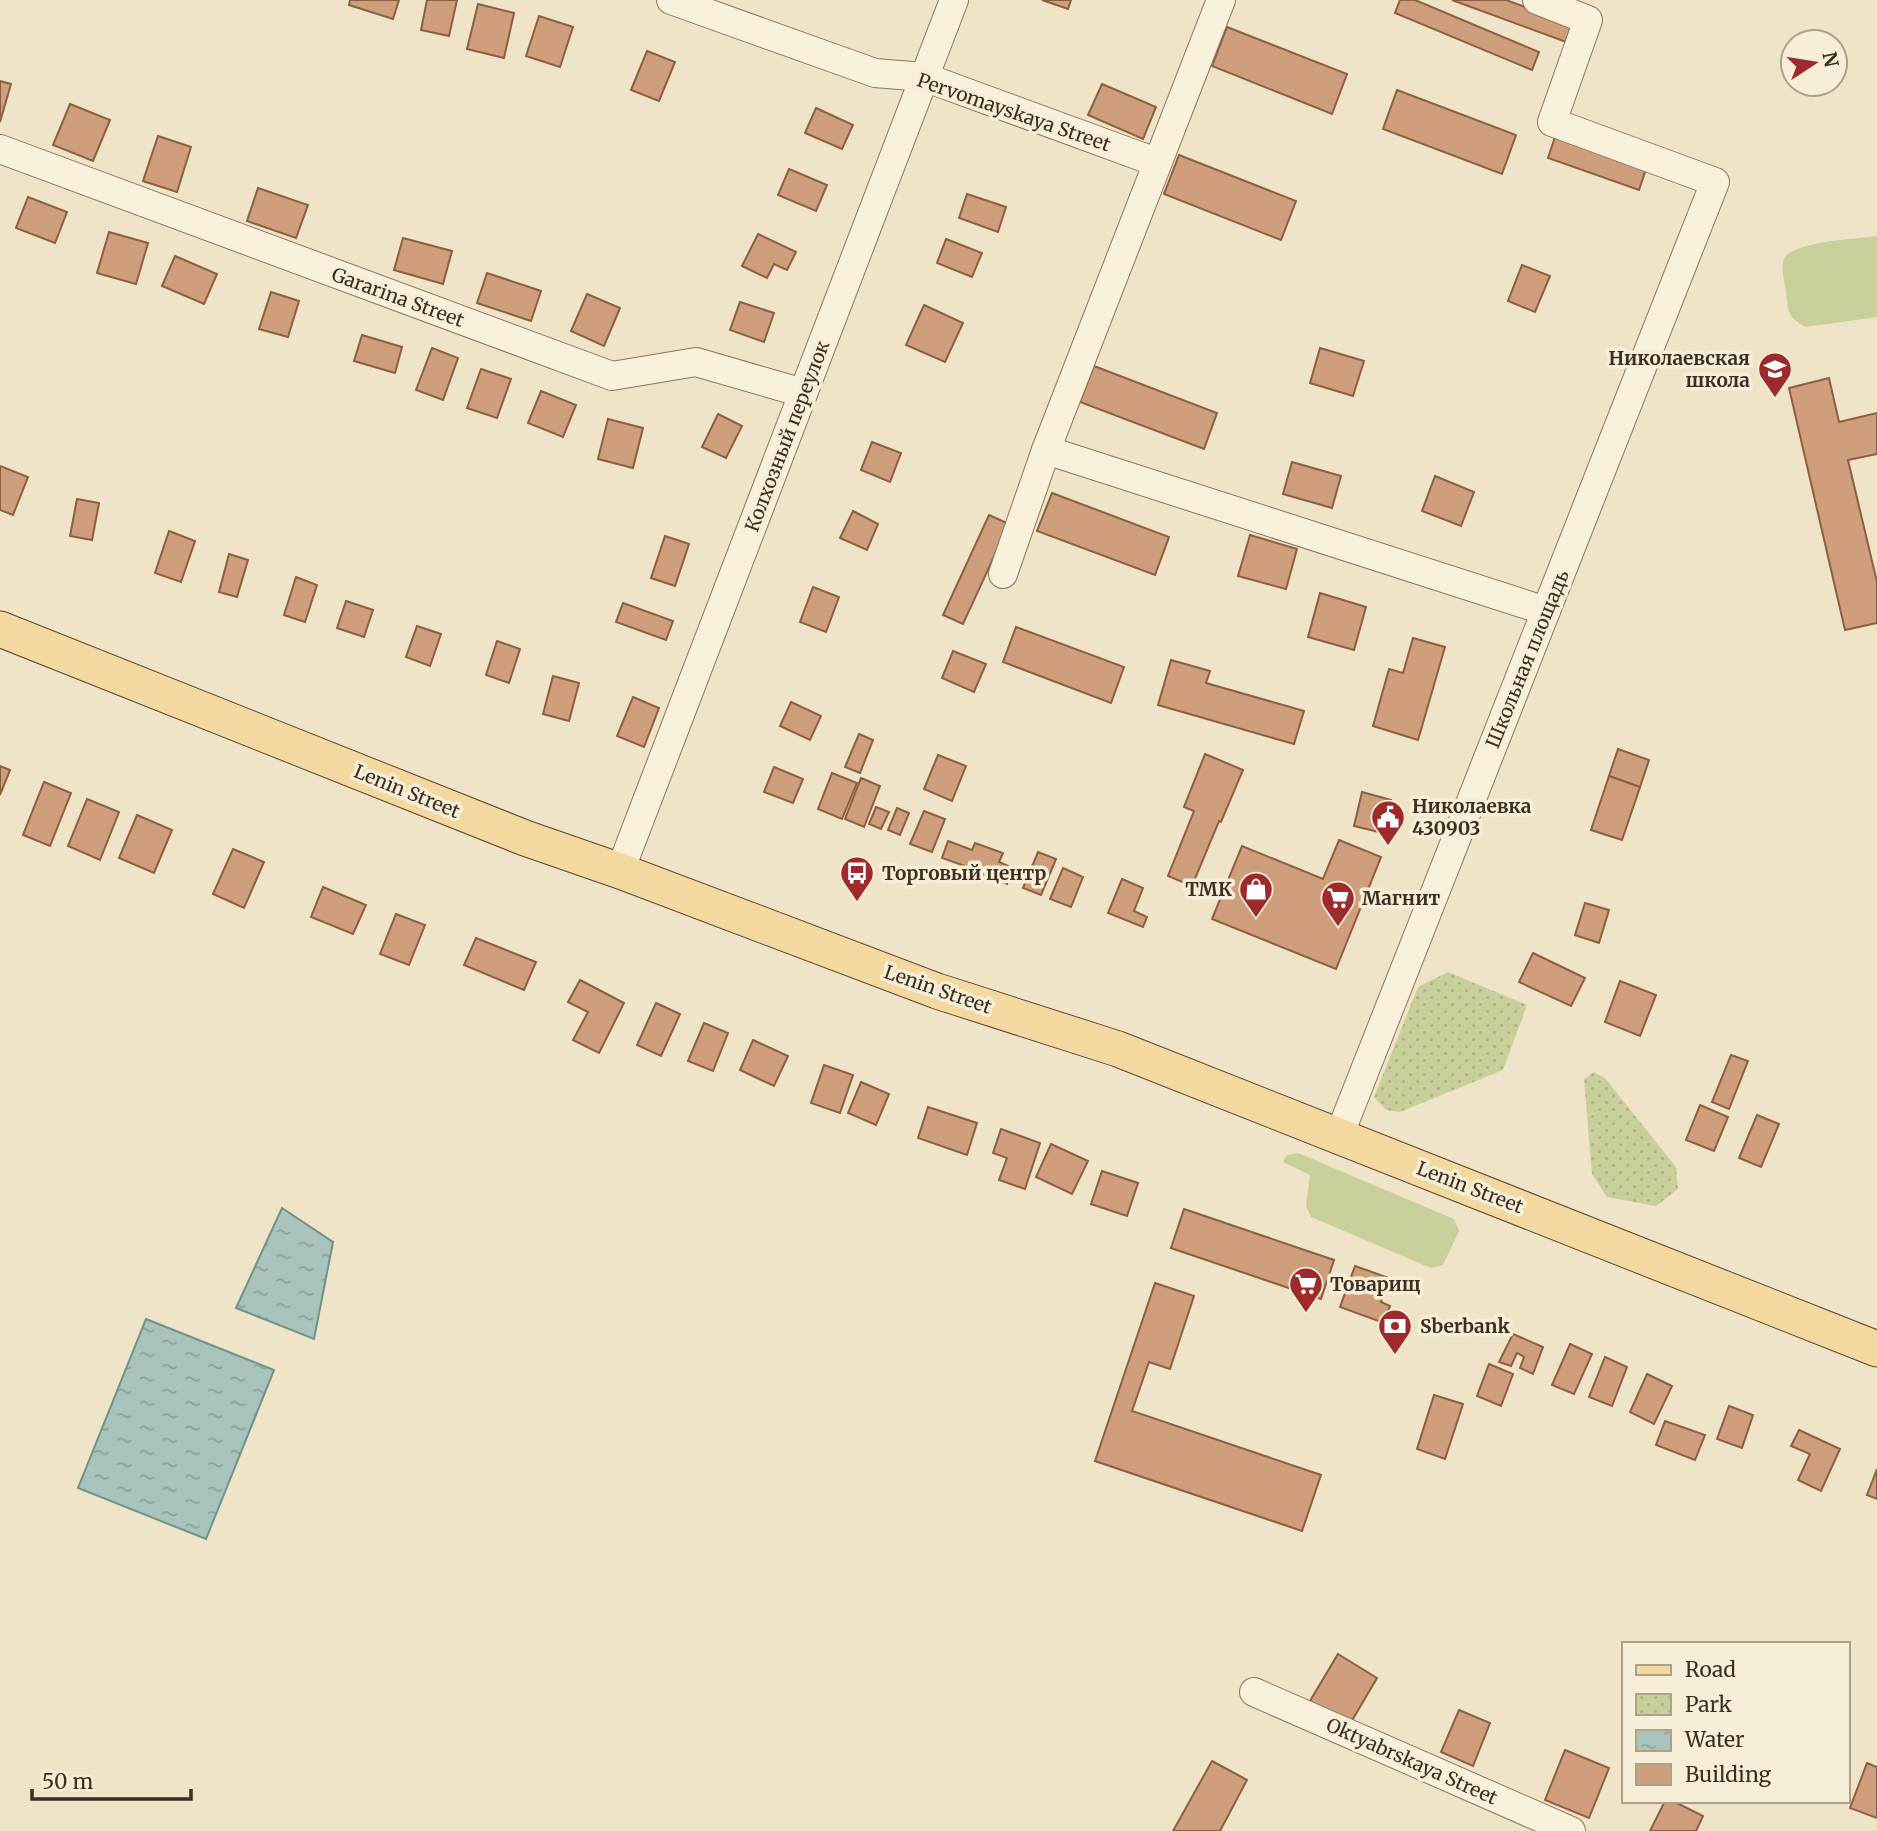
<svg xmlns="http://www.w3.org/2000/svg" width="1877" height="1831" viewBox="0 0 1877 1831" font-family="Merriweather,serif">
<style>
.grass{fill:#c9cf9b}
.park{fill:url(#park-dots)}
.water{fill:url(#water-ripples);stroke:#6f938a;stroke-width:2}
.building{fill:#cf9f7d;stroke:#8d5f41;stroke-width:2}
.lines{fill:none;stroke-linecap:round;stroke-linejoin:round}
.minor-casing{stroke:#8d765c;stroke-width:30}
.major-casing{stroke:#5b4430;stroke-width:37}
.minor{stroke:#faf1dc;stroke-width:28}
.major{stroke:#f3d9a0;stroke-width:35}
.labels{text-anchor:middle;dominant-baseline:central;stroke-width:7;stroke-linejoin:round;paint-order:stroke}
.street-label{font-size:19px;fill:#3d2e20;stroke:#f7eed8}
.poi-label{font-size:19px;font-weight:bold;fill:#3d2e20;stroke:#f7eed8;text-anchor:start}
</style>
<defs>
<pattern id="park-dots" width="8" height="8" patternUnits="userSpaceOnUse" patternTransform="scale(1.75)"><rect width="8" height="8" fill="#c9cf9b"/><path d="M2 2h.1M6 6h.1" fill="none" stroke="#aeb285" stroke-width="1.8" stroke-linecap="round"/></pattern>
<pattern id="water-ripples" width="26" height="14" patternUnits="userSpaceOnUse" patternTransform="scale(1.75)"><rect width="26" height="14" fill="#a9c4bc"/><path d="M2 4q2-2 4 0t4 0M15 11q2-2 4 0t4 0" fill="none" stroke="#8ba098"/></pattern>
</defs>
<rect width="100%" height="100%" fill="#f0e4c8"/>
<g class="grass">
<path d="M1877,236V317L1806,327C1787,317 1788,311 1786,292C1785,282 1780,268 1784,259C1792,241 1858,239 1877,236Z"/>
<polygon points="1298,1153 1454,1219 1459,1231 1443,1265 1431,1268 1311,1217 1306,1206 1310,1175 1283,1162 1287,1155"/>
</g>
<g class="park">
<polygon points="1448,972 1527,1005 1503,1070 1400,1112 1386,1110 1374,1097 1418,987"/>
<polygon points="1594,1072 1605,1078 1676,1167 1678,1189 1656,1206 1607,1197 1592,1174 1584,1079"/>
</g>
<g class="water">
<polygon points="282,1208 333,1242 314,1339 236,1308"/>
<polygon points="146,1319 274,1370 206,1539 78,1488"/>
</g>
<g class="building">
<polygon points="350,0 399,0 393,19 349,5"/>
<polygon points="427,0 457,0 449,36 421,30"/>
<polygon points="1042,0 1071,0 1068,9"/>
<polygon points="1400,0 1415,0 1539,52 1532,70 1395,13"/>
<polygon points="1452,0 1506,0 1572,24 1566,42"/>
<polygon points="478,4 514,13 504,58 467,49"/>
<polygon points="539,16 573,27 560,67 526,56"/>
<polygon points="1227,27 1347,74 1332,114 1212,66"/>
<polygon points="647,51 675,62 659,101 631,90"/>
<polygon points="0,81 11,84 0,122"/>
<polygon points="1102,84 1156,107 1143,139 1088,115"/>
<polygon points="1397,90 1516,135 1502,174 1383,129"/>
<polygon points="70,104 110,120 93,161 53,145"/>
<polygon points="816,108 853,125 842,149 805,133"/>
<polygon points="158,136 191,147 177,192 143,181"/>
<polygon points="1555,137 1646,169 1639,190 1548,158"/>
<polygon points="1179,155 1296,201 1281,240 1164,194"/>
<polygon points="789,169 827,185 816,211 778,195"/>
<polygon points="258,188 308,205 296,238 247,221"/>
<polygon points="967,194 1006,207 998,232 959,218"/>
<polygon points="28,197 67,212 55,243 16,228"/>
<polygon points="109,232 148,243 136,284 97,273"/>
<polygon points="758,234 796,252 787,270 774,264 767,278 742,266"/>
<polygon points="403,238 452,251 443,284 394,270"/>
<polygon points="946,239 982,253 972,277 937,263"/>
<polygon points="175,256 217,274 204,304 162,286"/>
<polygon points="1522,265 1550,276 1535,312 1508,301"/>
<polygon points="487,273 541,291 531,321 477,303"/>
<polygon points="271,292 299,301 288,337 259,329"/>
<polygon points="587,294 620,308 604,346 571,331"/>
<polygon points="740,302 774,313 764,342 730,330"/>
<polygon points="924,305 963,323 945,362 906,345"/>
<polygon points="362,335 402,347 395,373 354,361"/>
<polygon points="432,348 458,358 443,400 416,390"/>
<polygon points="1320,348 1364,361 1353,396 1310,383"/>
<polygon points="1094,366 1217,413 1204,449 1080,402"/>
<polygon points="481,369 511,379 497,418 467,408"/>
<polygon points="1829,378 1839,422 1877,413 1877,454 1848,460 1877,582 1877,623 1845,630 1789,388"/>
<polygon points="541,391 576,405 563,437 528,423"/>
<polygon points="718,414 742,426 726,458 702,447"/>
<polygon points="608,419 643,428 633,468 598,459"/>
<polygon points="872,442 901,453 890,482 861,470"/>
<polygon points="1292,462 1341,476 1332,508 1283,494"/>
<polygon points="0,466 28,477 13,515 0,510"/>
<polygon points="1435,476 1474,492 1461,526 1422,511"/>
<polygon points="1052,493 1169,537 1155,575 1037,531"/>
<polygon points="77,499 99,503 92,540 70,536"/>
<polygon points="853,511 878,524 867,550 840,538"/>
<polygon points="989,515 1009,524 963,624 943,615"/>
<polygon points="169,531 195,541 181,582 155,573"/>
<polygon points="1250,535 1297,549 1286,589 1238,576"/>
<polygon points="665,536 689,544 675,586 651,578"/>
<polygon points="229,554 248,560 237,597 219,592"/>
<polygon points="296,577 317,585 305,622 284,615"/>
<polygon points="813,587 839,597 826,632 800,622"/>
<polygon points="1320,593 1366,607 1354,650 1308,637"/>
<polygon points="346,601 373,610 364,637 337,628"/>
<polygon points="623,603 673,621 666,640 616,622"/>
<polygon points="417,626 441,634 430,666 406,657"/>
<polygon points="1016,627 1124,667 1111,703 1003,662"/>
<polygon points="1413,638 1445,647 1418,740 1373,726 1389,669 1403,673"/>
<polygon points="497,641 520,649 509,683 486,675"/>
<polygon points="953,651 986,664 974,692 942,678"/>
<polygon points="1171,660 1210,671 1206,683 1304,711 1294,744 1158,705"/>
<polygon points="553,676 579,683 569,721 543,714"/>
<polygon points="633,697 659,708 644,747 617,736"/>
<polygon points="791,702 821,716 810,740 780,726"/>
<polygon points="859,734 873,740 860,773 845,767"/>
<polygon points="1618,749 1649,760 1640,787 1609,776"/>
<polygon points="1205,754 1243,770 1221,822 1219,821 1192,886 1168,876 1194,811 1184,807"/>
<polygon points="938,755 966,766 952,801 924,789"/>
<polygon points="0,766 10,770 0,795"/>
<polygon points="774,767 803,779 793,803 764,792"/>
<polygon points="832,773 857,783 842,819 818,809"/>
<polygon points="1609,776 1640,787 1622,840 1591,830"/>
<polygon points="861,778 880,786 864,827 845,819"/>
<polygon points="44,782 71,793 50,846 23,835"/>
<polygon points="1362,792 1391,800 1383,833 1354,826"/>
<polygon points="87,799 119,812 100,860 68,846"/>
<polygon points="876,807 889,812 881,829 869,824"/>
<polygon points="897,808 909,813 900,835 888,830"/>
<polygon points="924,811 945,819 932,852 910,844"/>
<polygon points="137,815 172,830 154,873 119,858"/>
<polygon points="1339,840 1381,857 1336,969 1212,919 1242,846 1323,879"/>
<polygon points="948,841 972,850 975,843 1003,853 999,862 1013,868 1007,884 987,876 985,882 965,874 968,867 942,858"/>
<polygon points="233,849 264,862 244,908 213,894"/>
<polygon points="1038,852 1056,859 1041,895 1023,888"/>
<polygon points="1063,868 1083,877 1071,907 1050,899"/>
<polygon points="1122,879 1143,888 1134,911 1147,917 1143,927 1108,913"/>
<polygon points="323,887 366,905 353,934 311,917"/>
<polygon points="1585,903 1609,910 1599,943 1575,935"/>
<polygon points="396,914 425,925 409,965 380,954"/>
<polygon points="476,938 536,962 524,990 464,965"/>
<polygon points="1533,953 1585,978 1571,1006 1519,982"/>
<polygon points="580,980 624,1003 599,1053 573,1040 588,1012 568,1002"/>
<polygon points="1620,981 1656,995 1640,1036 1605,1022"/>
<polygon points="656,1003 680,1014 661,1056 637,1045"/>
<polygon points="704,1023 728,1033 713,1071 688,1061"/>
<polygon points="753,1040 788,1056 774,1086 740,1070"/>
<polygon points="1731,1055 1748,1061 1729,1109 1712,1102"/>
<polygon points="824,1065 853,1075 840,1113 811,1103"/>
<polygon points="861,1082 889,1094 876,1125 848,1113"/>
<polygon points="1700,1105 1728,1117 1714,1151 1686,1140"/>
<polygon points="928,1107 977,1123 967,1155 918,1138"/>
<polygon points="1757,1115 1779,1124 1761,1167 1739,1158"/>
<polygon points="1001,1129 1040,1143 1025,1189 999,1180 1007,1158 993,1153"/>
<polygon points="1051,1144 1088,1161 1072,1194 1036,1177"/>
<polygon points="1102,1171 1138,1183 1127,1216 1091,1204"/>
<polygon points="1184,1209 1334,1260 1321,1299 1171,1248"/>
<polygon points="1355,1266 1389,1278 1381,1302 1390,1306 1384,1323 1340,1307"/>
<polygon points="1155,1283 1194,1296 1170,1369 1149,1362 1132,1411 1321,1475 1302,1531 1095,1461"/>
<polygon points="1513,1334 1543,1347 1533,1374 1520,1368 1524,1357 1517,1353 1511,1366 1499,1362"/>
<polygon points="1570,1344 1592,1354 1574,1394 1552,1385"/>
<polygon points="1605,1357 1627,1367 1612,1406 1589,1397"/>
<polygon points="1489,1364 1513,1374 1501,1406 1477,1396"/>
<polygon points="1647,1374 1672,1386 1654,1424 1630,1412"/>
<polygon points="1434,1395 1463,1404 1445,1459 1417,1449"/>
<polygon points="1729,1406 1753,1415 1742,1448 1717,1439"/>
<polygon points="1665,1421 1705,1435 1695,1460 1656,1445"/>
<polygon points="1799,1430 1840,1449 1821,1491 1798,1480 1810,1454 1791,1446"/>
<polygon points="1877,1469 1877,1499 1867,1495"/>
<polygon points="1338,1654 1377,1678 1350,1724 1310,1701"/>
<polygon points="1459,1710 1490,1723 1473,1766 1441,1752"/>
<polygon points="1565,1750 1609,1768 1589,1818 1545,1800"/>
<polygon points="1212,1761 1247,1780 1220,1831 1173,1831"/>
<polygon points="1867,1763 1877,1767 1877,1818 1850,1808"/>
<polygon points="1665,1801 1673,1801 1703,1816 1696,1831 1650,1831"/>
</g>
<g class="lines">
<g class="minor-casing">
<g id="minor">
<polyline points="671,0 875,73 924,77 1156,162"/>
<polyline points="0,149 612,376 696,362 803,393"/>
<polyline points="1046,450 1546,611"/>
<polyline points="1003,574 1046,450 1221,0"/>
<polyline points="620,871 954,0"/>
<polyline points="1339,1136 1715,182 1552,122 1588,20 1537,0"/>
<polyline points="1254,1692 1571,1831"/>
</g>
</g>
<g class="major-casing">
<polyline id="major" points="0,629 525,838 620,871 937,991 1118,1049 1877,1349"/>
</g>
<use href="#minor" class="minor"/>
<use href="#major" class="major"/>
</g>
<defs>
<g id="school-pin" transform="scale(1.75)"><path d="M0 17L-7.5 6A9.5 9.5 0 1 1 7.5 6Z" fill="#9e2a2b" stroke="#f7eed8"/><path d="M0-5L7-2L0 1L-7-2ZM-4 1L0 2.5L4 1V4Q0 6-4 4Z" fill="#fff"/></g>
<g id="civic-pin" transform="scale(1.75)"><path d="M0 17L-7.5 6A9.5 9.5 0 1 1 7.5 6Z" fill="#9e2a2b" stroke="#f7eed8"/><path d="M-.6-6.5H3V-4.5H.6V-3L4-1V1h2V6H-6V1h2V-1L-.6-3ZM-1.2 2.5V6h2.4V2.5Z" fill="#fff"/></g>
<g id="bus-pin" transform="scale(1.75)"><path d="M0 17L-7.5 6A9.5 9.5 0 1 1 7.5 6Z" fill="#9e2a2b" stroke="#f7eed8"/><path d="M-5-6H5V4H4V6H2V4H-2V6H-4V4H-5ZM-3.5-4V0h7V-4ZM-3.5 1.2v1.5H-2V1.2ZM2 1.2v1.5H3.5V1.2Z" fill="#fff"/></g>
<g id="shop-pin" transform="scale(1.75)"><path d="M0 17L-7.5 6A9.5 9.5 0 1 1 7.5 6Z" fill="#9e2a2b" stroke="#f7eed8"/><path d="M-5-2.5h2.3a2.7 3.5 0 0 1 5.4 0H5L5.5 6h-11ZM-1.5-2.5h3a1.5 2.3 0 0 0-3 0Z" fill="#fff"/></g>
<g id="supermarket-pin" transform="scale(1.75)"><path d="M0 17L-7.5 6A9.5 9.5 0 1 1 7.5 6Z" fill="#9e2a2b" stroke="#f7eed8"/><path d="M-6-5.5h2.5l.6 2H6L4.5 2H-2.5L-4.4-4H-6ZM-1.5 3.2a1.3 1.3 0 1 0 .1 0ZM3 3.2a1.3 1.3 0 1 0 .1 0Z" fill="#fff"/></g>
<g id="bank-pin" transform="scale(1.75)"><path d="M0 17L-7.5 6A9.5 9.5 0 1 1 7.5 6Z" fill="#9e2a2b" stroke="#f7eed8"/><path d="M-6-4H6V4H-6ZM0-2.3a2.3 2.3 0 1 0 0 4.6a2.3 2.3 0 1 0 0-4.6Z" fill="#fff"/></g>
</defs>
<g fill-rule="evenodd">
<use href="#school-pin" x="1775" y="369"/>
<use href="#civic-pin" x="1388" y="817"/>
<use href="#bus-pin" x="857" y="873"/>
<use href="#shop-pin" x="1256" y="889"/>
<use href="#supermarket-pin" x="1338" y="898"/>
<use href="#supermarket-pin" x="1306" y="1284"/>
<use href="#bank-pin" x="1395" y="1326"/>
</g>
<g class="labels">
<g class="street-label">
<text transform="translate(1014 112) rotate(19)">Pervomayskaya Street</text>
<text transform="translate(398 297) rotate(20)">Gararina Street</text>
<text transform="translate(787 436) rotate(-69)">Колхозный переулок</text>
<text transform="translate(1527 659) rotate(-68)">Школьная площадь</text>
<text transform="translate(407 791) rotate(22)">Lenin Street</text>
<text transform="translate(938 989) rotate(19)">Lenin Street</text>
<text transform="translate(1470 1187) rotate(21)">Lenin Street</text>
<text transform="translate(1412 1761) rotate(24)">Oktyabrskaya Street</text>
</g>
<g class="poi-label">
<text x="1750" y="358" text-anchor="end">Николаевская<tspan x="1750" dy="22">школа</tspan></text>
<text x="1412" y="806">Николаевка<tspan x="1412" dy="22">430903</tspan></text>
<text x="882" y="873">Торговый центр</text>
<text x="1232" y="889" text-anchor="end">ТМК</text>
<text x="1362" y="898">Магнит</text>
<text x="1330" y="1284">Товарищ</text>
<text x="1420" y="1326">Sberbank</text>
</g>
</g>
<rect x="1622" y="1642" width="228" height="161" fill="#f7eed8" stroke="#ada18e" stroke-width="2"/>
<rect x="1636" y="1665" width="35" height="10" fill="#f3d9a0" stroke="#ada18e" stroke-width="2"/>
<text x="1685" y="1677" font-size="21" fill="#3d2e20">Road</text>
<rect x="1636" y="1694" width="35" height="21" fill="url(#park-dots)" stroke="#ada18e" stroke-width="2"/>
<text x="1685" y="1712" font-size="21" fill="#3d2e20">Park</text>
<rect x="1636" y="1730" width="35" height="21" fill="url(#water-ripples)" stroke="#ada18e" stroke-width="2"/>
<text x="1685" y="1747" font-size="21" fill="#3d2e20">Water</text>
<rect x="1636" y="1764" width="35" height="21" fill="#cf9f7d" stroke="#ada18e" stroke-width="2"/>
<text x="1685" y="1782" font-size="21" fill="#3d2e20">Building</text>
<g transform="translate(1814 63) rotate(78)"><circle r="33" fill="#f7eed8" stroke="#ada18e" stroke-width="2"/>
<path d="M0-5L12 26L0 18L-12 26Z" fill="#9e2a2b"/>
<text y="-10" font-size="19" font-weight="bold" text-anchor="middle" fill="#3d2e20">N</text>
</g>
<path d="M32 1789v10h159v-10" fill="none" stroke="#3d2e20" stroke-width="3.5"/>
<text x="42" y="1789" font-size="21" fill="#3d2e20" stroke="#f7eed8" stroke-width="5" paint-order="stroke">50 m</text>
</svg>
